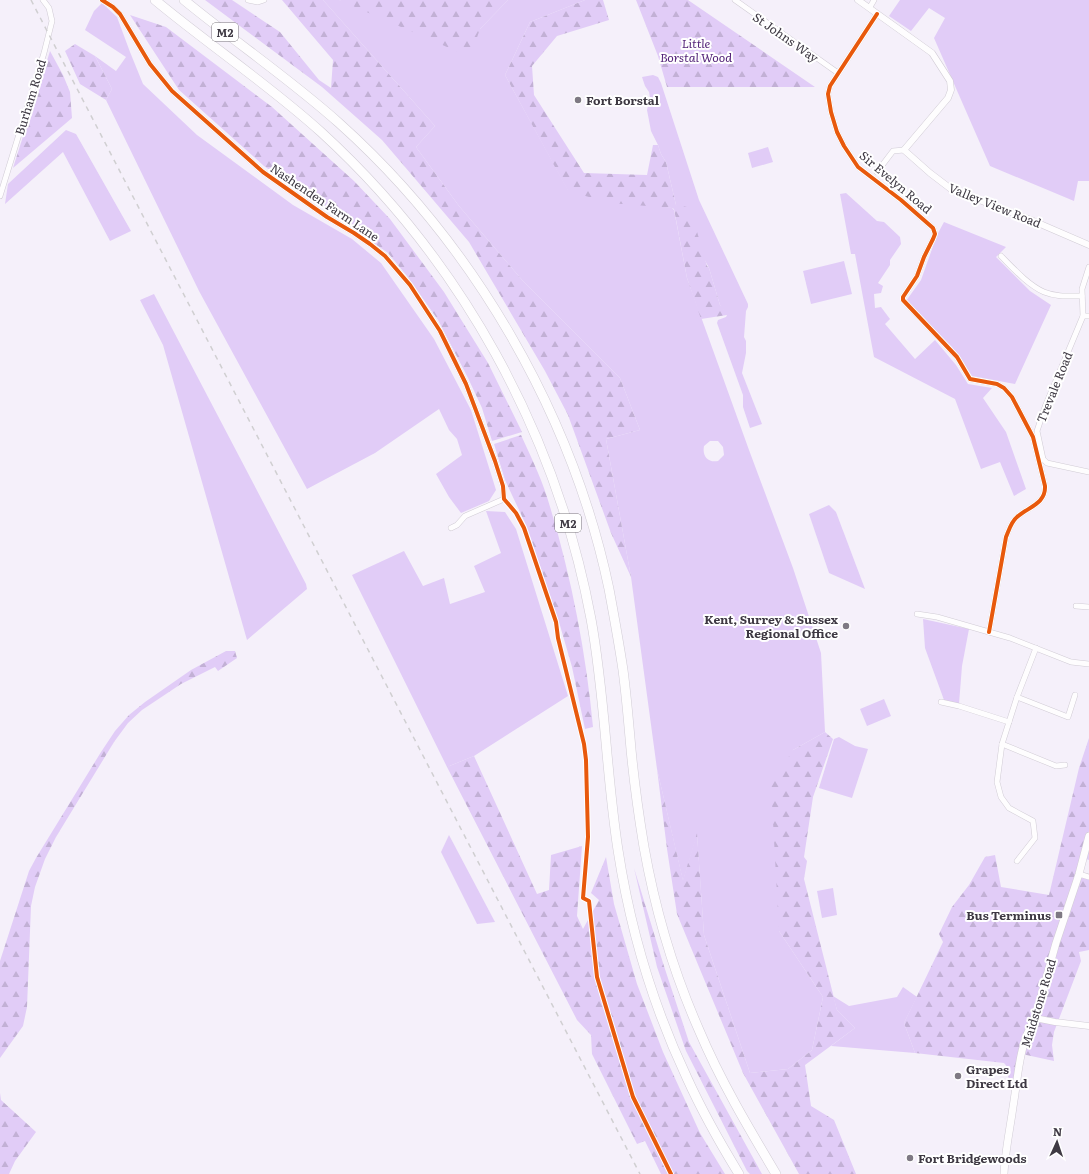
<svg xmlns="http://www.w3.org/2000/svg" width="1089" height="1174" viewBox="0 0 1089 1174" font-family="Literata,serif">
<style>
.green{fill:#e1ccf7;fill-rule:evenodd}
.forest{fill:url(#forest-firs)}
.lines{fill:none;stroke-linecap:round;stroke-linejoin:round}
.minor-casing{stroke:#d1ccd5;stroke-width:6}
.tertiary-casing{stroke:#d1ccd5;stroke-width:7}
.secondary-casing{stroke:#d1ccd5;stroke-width:8}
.motorway-casing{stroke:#d1ccd5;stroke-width:10}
.minor{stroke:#fefdfe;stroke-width:5}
.tertiary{stroke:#fefdfe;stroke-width:6}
.secondary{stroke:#fefdfe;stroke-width:7}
.motorway{stroke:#fefdfe;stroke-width:9}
.rail{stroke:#d0cfd1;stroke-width:1.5;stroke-dasharray:5 5;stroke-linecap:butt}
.cycleway-casing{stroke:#fff;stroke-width:6}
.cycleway{stroke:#e8590c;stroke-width:4}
.poi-dot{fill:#7e7983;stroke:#fff;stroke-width:1.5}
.labels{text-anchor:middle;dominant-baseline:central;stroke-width:4;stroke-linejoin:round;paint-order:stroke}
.shield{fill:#fff;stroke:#78747b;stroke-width:1}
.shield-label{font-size:11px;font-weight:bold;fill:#3e3943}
.street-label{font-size:12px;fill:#3e3943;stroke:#fff}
.park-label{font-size:12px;font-style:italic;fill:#542479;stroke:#fff}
.poi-label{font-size:12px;font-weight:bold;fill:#3e3943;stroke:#fff;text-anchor:start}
</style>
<defs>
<pattern id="forest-firs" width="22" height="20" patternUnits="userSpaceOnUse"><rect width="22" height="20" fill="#e1ccf7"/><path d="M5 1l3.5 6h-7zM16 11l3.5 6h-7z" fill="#c2b0d5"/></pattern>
</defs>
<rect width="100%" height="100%" fill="#f5f0fa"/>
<g class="green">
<path d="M323,0H339L480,29L508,0H585L530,22L505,75L568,190L672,208L674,210L687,278L749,450L793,568L821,653L825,732L793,750L779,931L823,997L812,1050L788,1069L750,1073L704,935L697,835L683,881L657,769L631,577L606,439L640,430L620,378L523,281L459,206L416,147L435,126ZM710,441H718L723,447L724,455L718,461C708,463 702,456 704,446Z"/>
<polygon points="900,0 1089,0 1089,181 1078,181 1074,201 990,166 934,38 945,18 929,8 911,31 889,16"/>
<polygon points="102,3 117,17 130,52 143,84 197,135 293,205 352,239 381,263 434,339 471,410 496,490 489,501 461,513 449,497 436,474 462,455 457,439 449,430 439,409 375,453 307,489 199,291 106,100 112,89 95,56 116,71 126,57 85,30 94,11"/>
<polygon points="653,75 658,77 661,83 699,200 748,304 748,307 746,311 744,337 746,341 746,353 742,373 762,424 750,428 743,407 743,395 717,323 718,320 726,317 727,315 720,305 709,268 676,205 666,162 661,154 658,145 651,131 647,110 650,98 649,92 645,86 642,77"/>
<polygon points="66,130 76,134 131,231 110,241 63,152 5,204 8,184"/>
<polygon points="768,147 773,162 752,168 748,153"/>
<polygon points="846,193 877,221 884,222 900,237 901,244 890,260 890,265 878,283 883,286 881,293 874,294 875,308 881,307 890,319 885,324 915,359 935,340 956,365 968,384 992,388 983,398 1006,432 1026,489 1014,496 1000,462 981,469 955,399 874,357 855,254 851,254 840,194"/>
<polygon points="944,222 1006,247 996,257 1030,291 1051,305 1015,384 972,376 952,347 906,301 921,280 937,235"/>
<polygon points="844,261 852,294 811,304 803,271"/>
<polygon points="154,294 306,584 307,589 247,640 163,345 140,300"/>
<polygon points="829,505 836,512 865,589 829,573 809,514"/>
<polygon points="486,511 505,512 516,529 568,696 474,756 447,767 352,575 404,551 423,586 444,578 450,604 485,592 474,566 501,553"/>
<polygon points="923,619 969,629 962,666 959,704 944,700 925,648"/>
<polygon points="884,699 891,716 867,726 860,709"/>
<polygon points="839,737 855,746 868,749 852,798 819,788 834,739"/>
<polygon points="449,835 495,922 477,924 441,852"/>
<polygon points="833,888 837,915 822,918 817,891"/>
<polygon points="903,987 917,997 904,1023 915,1053 831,1046 855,1028 837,1010 833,996 849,1006 897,997"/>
</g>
<g class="forest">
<polygon points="205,0 232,0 280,32 319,80 331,88 333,60 282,0 323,0 435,126 416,147 459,206 523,281 620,378 640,430 606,439 631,577 611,533 568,415 545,371 469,242 382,140 322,87"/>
<polygon points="339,0 508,0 480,29 470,57"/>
<path d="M585,0H603L609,20L557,36L532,66L534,95L584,173L647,175L653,145H658L661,154L666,162L676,205L687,207L691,211L707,266L709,268L720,305C723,307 724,311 727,313V315L701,319L687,278L674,209L672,208L610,203L568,191L505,75L530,22Z"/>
<polygon points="636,0 688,0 815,87 667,87 658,56"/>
<polygon points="130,15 166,27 272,107 354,181 390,219 444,292 488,363 522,432 492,441 482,408 468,378 438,320 407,276 388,253 264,166 179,90"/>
<polygon points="75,44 95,56 112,89 106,100 80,84 65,51"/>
<polygon points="50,51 63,75 70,92 72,118 13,168"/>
<path d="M521,435C530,455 540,475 547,497C570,570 586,651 593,727L585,729L572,667L559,622L527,527L505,480L494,444Z"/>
<polygon points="226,651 235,651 237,658 218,671 215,667 181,684 142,710 128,723 114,742 56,837 45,859 35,887 31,906 27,1007 23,1026 0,1058 0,961 29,871 36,858 101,752 115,731 129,715 145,702 191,670"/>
<polygon points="825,732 833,739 813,797 804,857 807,861 804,879 837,1010 855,1028 805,1065 811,1106 834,1120 856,1174 799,1174 743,1073 677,914 667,849 657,769 683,880 697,833 704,935 750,1073 788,1069 812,1050 823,997 779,931 771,785 793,750"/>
<polygon points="1089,738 1089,860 1083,858 1079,874 1089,877 1089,950 1079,952 1081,961 1054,1032 1052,1045 1054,1061 1022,1054 1017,1085 1008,1084 1009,1069 1004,1063 915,1053 904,1023 943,942 939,934 952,907 969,885 985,857 995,855 1001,887 1049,895 1079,768"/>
<polygon points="474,756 537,894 549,890 551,855 582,846 577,916 583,929 599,900 591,893 606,857 614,904 637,984 663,1052 700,1133 725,1174 661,1174 645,1141 637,1144 592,1054 591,1035 577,1020 447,767"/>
<polygon points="634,868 663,963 689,1042 762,1174 750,1174 747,1171 686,1051 657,967"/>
<polygon points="0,1093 1,1100 36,1132 15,1161 9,1174 0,1174"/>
</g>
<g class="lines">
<g class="minor-casing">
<g id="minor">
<polyline points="102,0 113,7 120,14 150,64 172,91 263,172 327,217 354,233 370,244 385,256 410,285 440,331 466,384 495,461 503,486 504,499 465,516 457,525 451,528"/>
<polyline points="248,0 258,2 264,0"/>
<polyline points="735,0 838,73"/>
<polyline points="870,7 874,0"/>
<path d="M877,14L830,86L828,94L831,112L837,132L844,146L858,167L901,200L933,228L935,234L933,239L924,257L917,276L903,297V300L957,357L970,379L997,384L1004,388L1012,397L1033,437L1045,486C1046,504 1028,507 1017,517C1011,522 1009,530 1006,537L989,632"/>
<polyline points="877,172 893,151 904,150"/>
<polyline points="0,196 44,53 52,21 49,8 43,0"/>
<path d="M1001,256C1013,268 1028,285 1044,292C1056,297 1069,296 1082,296"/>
<polyline points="1089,267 1082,289 1083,316 1045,407 1037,431 1043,459 1047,463 1089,472"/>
<polyline points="1083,316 1089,316"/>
<polyline points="1076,606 1089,607"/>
<polyline points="917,614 937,617 989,632 1010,638 1071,662 1089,664"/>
<polyline points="1017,697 1068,717 1075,695"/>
<polyline points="941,702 959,706 1009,722"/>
<polyline points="1002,744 1056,766 1065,765"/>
<polyline points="1017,861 1035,838 1033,821 1009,808 1001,797 997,782 1002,744 1017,697 1036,648"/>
<polyline points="1079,874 1089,877"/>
</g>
</g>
<g class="tertiary-casing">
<g id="tertiary">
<polyline points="858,0 932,53 950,81 951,90 948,98 904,150 930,173 951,189 1031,220 1089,245"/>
<polyline points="1035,1018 1055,1022 1089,1026"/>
</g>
</g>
<g class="secondary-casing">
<path id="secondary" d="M1004,1174C1005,1152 1010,1129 1013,1107C1018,1077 1019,1044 1035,1018L1056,943L1079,874L1089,836"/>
</g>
<g class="motorway-casing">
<g id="motorway">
<path d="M155,0C209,45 268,84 321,132C461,260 556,432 591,619C605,695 606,773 618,850C630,928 653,1006 687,1078C702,1111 720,1143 739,1174"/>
<path d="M184,0C235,42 290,79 339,123C473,243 572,413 609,589C614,616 619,643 623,670C626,693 628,715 630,738C633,774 638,811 644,847C655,909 673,971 699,1030C720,1080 748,1127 776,1174"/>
</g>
</g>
<use href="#minor" class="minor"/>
<use href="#tertiary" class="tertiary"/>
<use href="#secondary" class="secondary"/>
<use href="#motorway" class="motorway"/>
<polyline class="rail" points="31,0 640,1174"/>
<g class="cycleway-casing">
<g id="cycleway">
<polyline points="102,0 113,7 120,14 150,64 172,91 263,172 327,217 354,233 370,244 385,256 410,285 440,331 466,384 495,461 503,486 504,499 516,513 524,528 556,622 558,638 584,744 586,760 588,837 583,898 589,901 597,977 633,1097 671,1174"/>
<path d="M877,14L830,86L828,94L831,112L837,132L844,146L858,167L901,200L933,228L935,234L933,239L924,257L917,276L903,297V300L957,357L970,379L997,384L1004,388L1012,397L1033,437L1045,486C1046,504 1028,507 1017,517C1011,522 1009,530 1006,537L989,632"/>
</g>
</g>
<use href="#cycleway" class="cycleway"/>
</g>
<g class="poi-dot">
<circle cx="578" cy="100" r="4"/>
<circle cx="846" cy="626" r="4"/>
<rect x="1055" y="911" width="8" height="8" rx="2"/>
<circle cx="958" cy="1076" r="4"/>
<circle cx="910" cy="1158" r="4"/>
</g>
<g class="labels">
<g class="shield">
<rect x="212" y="23" width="26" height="18" rx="3"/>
<rect x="555" y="514" width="26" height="18" rx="3"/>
</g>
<g class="shield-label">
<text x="225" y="32">M2</text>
<text x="568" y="523">M2</text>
</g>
<g class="street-label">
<text transform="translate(786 37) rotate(35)">St Johns Way</text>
<text transform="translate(30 97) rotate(-73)">Burham Road</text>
<text transform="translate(896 182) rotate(40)">Sir Evelyn Road</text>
<text transform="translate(325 202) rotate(34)">Nashenden Farm Lane</text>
<text transform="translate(995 205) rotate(22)">Valley View Road</text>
<text transform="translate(1054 387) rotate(-68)">Trevale Road</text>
<text transform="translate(1038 1003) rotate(-73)">Maidstone Road</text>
</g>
<g class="park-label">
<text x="696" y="43">Little<tspan x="696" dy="14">Borstal Wood</tspan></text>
</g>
<g class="poi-label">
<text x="586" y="100">Fort Borstal</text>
<text x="838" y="619" text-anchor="end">Kent, Surrey &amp; Sussex<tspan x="838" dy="14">Regional Office</tspan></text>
<text x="1051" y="915" text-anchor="end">Bus Terminus</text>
<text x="966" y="1069">Grapes<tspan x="966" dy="14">Direct Ltd</tspan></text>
<text x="918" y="1158">Fort Bridgewoods</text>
</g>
</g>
<g transform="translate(1057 1142) rotate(3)" stroke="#ffffff" stroke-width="3" paint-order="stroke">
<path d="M0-3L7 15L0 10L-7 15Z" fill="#3e3943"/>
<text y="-6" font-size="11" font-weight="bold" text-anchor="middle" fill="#3e3943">N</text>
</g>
</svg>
